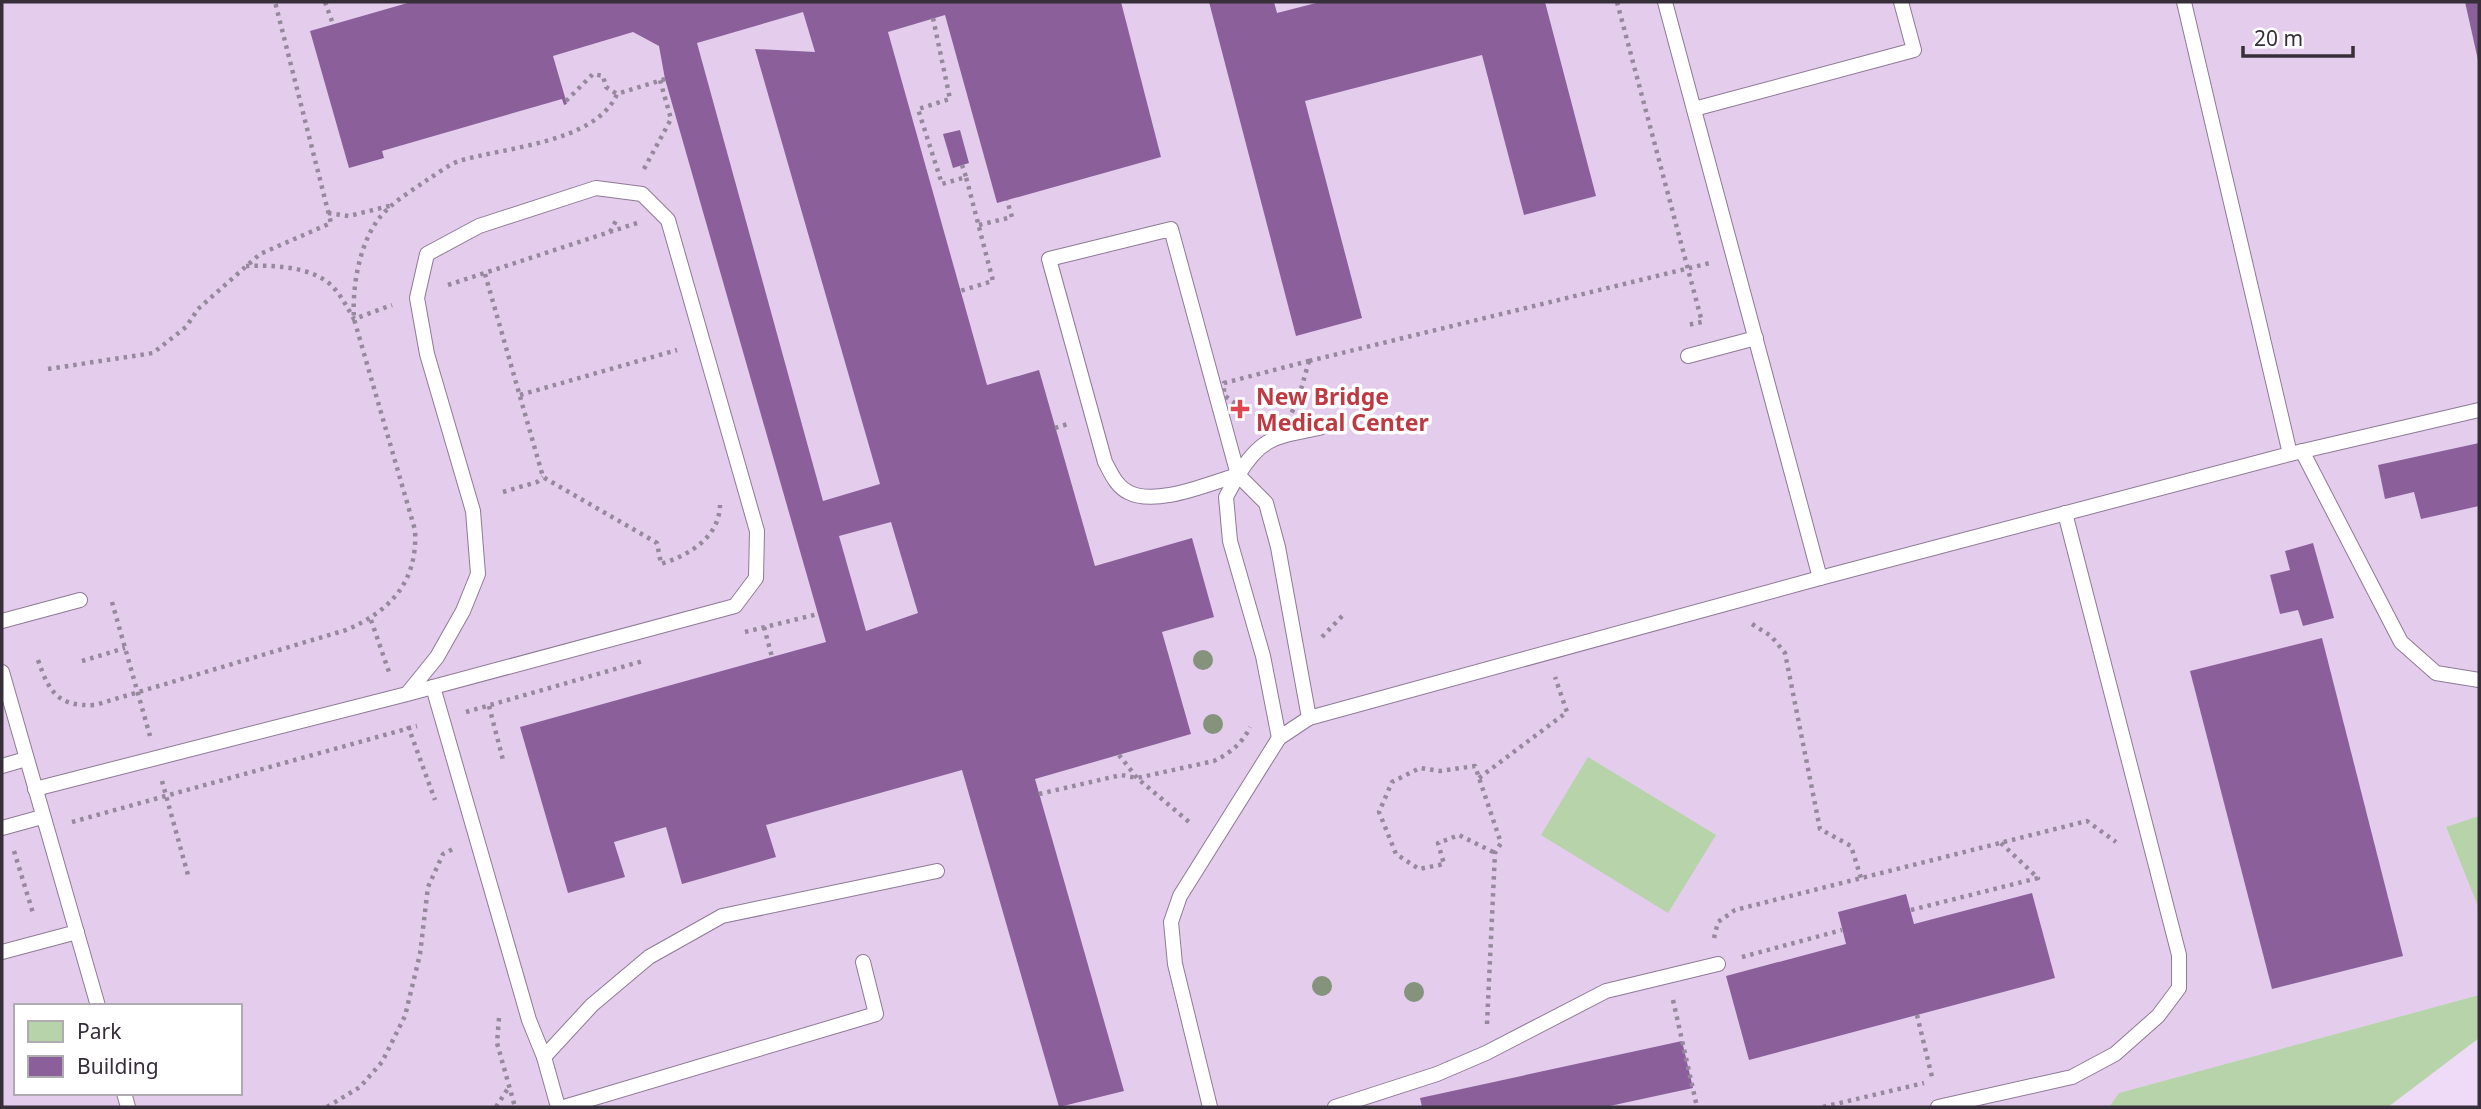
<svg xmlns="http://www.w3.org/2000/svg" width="2481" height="1109" viewBox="0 0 2481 1109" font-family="'Noto Sans',sans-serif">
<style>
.built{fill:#e4cced;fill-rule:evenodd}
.green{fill:#b6d3a9}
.building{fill:#8b609a;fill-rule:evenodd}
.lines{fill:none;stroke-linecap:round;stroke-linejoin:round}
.service-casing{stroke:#8e7b95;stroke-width:16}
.path{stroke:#97899d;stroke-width:4.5;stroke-dasharray:3.5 5;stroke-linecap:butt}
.service{stroke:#fff;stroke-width:14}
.tree{fill:#85927c}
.health-dot{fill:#e0444e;stroke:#fff;stroke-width:2.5}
.labels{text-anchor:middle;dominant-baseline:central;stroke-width:7;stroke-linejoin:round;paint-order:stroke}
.health-label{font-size:23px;font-weight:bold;fill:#be3a42;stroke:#fff;text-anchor:start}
</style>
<rect width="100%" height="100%" fill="#efdaf7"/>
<path class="built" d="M2,2H2479V816L2446,828L2479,909V995L2119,1093L2109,1107H2ZM16,1006H240V1093H16Z"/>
<g class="green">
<polygon points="1588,757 1716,835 1668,913 1541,835"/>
<polygon points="2479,816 2479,909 2446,827"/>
<polygon points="2479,995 2479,1038 2388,1107 2109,1107 2119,1093"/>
</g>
<g class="building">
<path d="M411,2H1121L1161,157L997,203L945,15L888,32L987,385L1039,370L1095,566L1192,538L1214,617L1162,632L1191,734L1035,779L1124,1091L1059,1107L962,770L766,825L776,857L682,884L666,827L614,842L625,877L568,893L520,727L826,642L665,79L659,46L633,32L553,56L567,104L564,105L562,99L382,151L384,158L349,168L310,31ZM803,12L815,52L755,49L880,484L823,501L697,43ZM891,522L918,613L866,631L839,536Z"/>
<polygon points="1209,2 1274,2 1277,13 1320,2 1545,2 1596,196 1524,215 1482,55 1305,101 1362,318 1296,336"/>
<polygon points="2465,2 2479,2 2479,60 2478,60"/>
<polygon points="960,130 969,163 953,168 943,134"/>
<polygon points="2479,443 2479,506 2421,519 2414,492 2385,499 2378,465"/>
<polygon points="2313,543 2334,618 2303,626 2298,610 2280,614 2270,575 2290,570 2285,551"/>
<polygon points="2322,638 2403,956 2272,989 2190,671"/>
<polygon points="2032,893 2055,978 1749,1060 1726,976 1846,944 1838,912 1906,894 1914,924"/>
<polygon points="1682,1041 1693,1088 1605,1107 1422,1107 1420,1098"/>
</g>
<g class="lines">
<g class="service-casing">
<g id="service">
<polyline points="1665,2 1820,578"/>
<polyline points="2184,2 2290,454"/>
<polyline points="1694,109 1914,50 1901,2"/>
<polyline points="1688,356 1756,338"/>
<polyline points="2302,451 2401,642 2436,673 2479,680"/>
<path d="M1238,475L1171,229L1049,259L1105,462C1111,473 1116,486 1128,492C1156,507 1209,483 1238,475C1262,436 1276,437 1319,428"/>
<polyline points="2,621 80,600"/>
<polyline points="2,672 98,1006"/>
<polyline points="433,687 529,1020 544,1057"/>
<polyline points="1279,738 1263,656 1230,541 1226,497 1238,475 1266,503 1278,547 1309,718"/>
<polyline points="2,766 26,759"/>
<polyline points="35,789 407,694 735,606 756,578 757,531 668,220 642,194 596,188 479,226 427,254 417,298 427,354 473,511 478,574 463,611 437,657 407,694"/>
<polyline points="2,828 42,817"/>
<polyline points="2,952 77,932"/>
<polyline points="124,1093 128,1107"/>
<polyline points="558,1107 544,1057 592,1005 649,957 722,916 937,871"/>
<polyline points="564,1107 876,1014 863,962"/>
<polyline points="1210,1107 1175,964 1171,922 1180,896 1279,738 1309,718 1820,578 2290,454 2479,410"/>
<polyline points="1335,1107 1437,1074 1486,1053 1606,991 1718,964"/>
<polyline points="1938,1107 2072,1077 2115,1054 2158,1016 2179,988 2179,955 2065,513"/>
</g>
</g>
<g class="path">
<polyline points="325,2 333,24"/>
<polyline points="1617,2 1702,322 1687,325"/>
<polyline points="933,18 950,99 918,109 942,184 966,177 993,281 960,291"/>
<polyline points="566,101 593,74 603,76 606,87 617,94"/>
<polyline points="962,165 966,177"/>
<polyline points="644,169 671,119 660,80"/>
<polyline points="328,213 349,216 393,205"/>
<polyline points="979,225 1012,217 1007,200"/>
<polyline points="610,232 618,217"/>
<path d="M246,266C272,265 312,266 332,286C341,295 347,307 354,319L392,305"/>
<path d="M485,274L543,477L657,543L661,564C689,555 719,538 720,505"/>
<polyline points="448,285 637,223"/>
<polyline points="1309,361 1710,263"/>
<path d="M1309,361L1298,400L1288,420C1263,419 1244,411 1224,395V383Z"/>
<polyline points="48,369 153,353 186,327 198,309 260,254 331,223 275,2"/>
<polyline points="520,395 677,350"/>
<polyline points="1055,428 1068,424"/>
<polyline points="503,492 537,482 543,477"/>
<polyline points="112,602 150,736"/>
<polyline points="371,620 389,672"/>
<polyline points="1752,624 1771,636 1785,653 1820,829 1851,846 1861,878"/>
<polyline points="764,627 772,657"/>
<polyline points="745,632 818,614"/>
<polyline points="1322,637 1345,613"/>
<path d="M38,660C49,692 58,707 95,705L346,630C391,611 418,581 415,530L354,319C352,287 359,247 377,221C389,204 410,192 427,180C437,174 448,165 459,161C505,147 596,143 617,94L665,79"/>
<polyline points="82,661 125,648"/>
<polyline points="489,706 503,760"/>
<polyline points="466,712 643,661"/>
<polyline points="408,726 435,800"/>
<polyline points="1119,755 1137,778 1189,822"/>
<polyline points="1479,778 1567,712 1555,677"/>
<polyline points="162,781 188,875"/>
<path d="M1039,794L1121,775L1137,778L1214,761C1229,754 1243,743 1250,727"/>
<polyline points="72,822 417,726"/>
<polyline points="14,851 33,913"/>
<polyline points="1911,910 2038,878 2001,843"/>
<polyline points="1714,938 1718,922 1735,910 2087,821 2116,842"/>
<polyline points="1742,957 1842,930"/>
<polyline points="1673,1000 1697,1107"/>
<polyline points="1917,1015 1933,1081"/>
<polyline points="499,1018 497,1043 515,1107"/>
<polyline points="1487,1024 1495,853 1501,843 1475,766 1440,771 1420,768 1392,782 1379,812 1396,854 1419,869 1444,864 1438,843 1459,835 1495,853"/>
<polyline points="327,1107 360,1087 382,1062 405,1016 420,954 428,887 443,854 455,848"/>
<polyline points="496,1107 509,1087"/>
<polyline points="1823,1107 1924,1083"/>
</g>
<use href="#service" class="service"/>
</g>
<g class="tree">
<circle cx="1203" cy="660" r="10"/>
<circle cx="1213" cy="724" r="10"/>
<circle cx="1322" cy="986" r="10"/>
<circle cx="1414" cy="992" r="10"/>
</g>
<path class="health-dot" d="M1236.5 398.5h7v7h7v7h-7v7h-7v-7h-7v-7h7z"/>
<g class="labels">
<g class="health-label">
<text x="1256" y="396">New Bridge<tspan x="1256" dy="26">Medical Center</tspan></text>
</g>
</g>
<rect width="2481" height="1109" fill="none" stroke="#362e39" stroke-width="7"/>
<rect x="14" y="1004" width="228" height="91" fill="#ffffff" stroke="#afabb0" stroke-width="2"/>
<rect x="28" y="1021" width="35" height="21" fill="#b6d3a9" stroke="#afabb0" stroke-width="2"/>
<text x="77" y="1039" font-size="21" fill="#362e39">Park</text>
<rect x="28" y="1056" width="35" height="21" fill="#8b609a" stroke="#afabb0" stroke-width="2"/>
<text x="77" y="1074" font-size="21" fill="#362e39">Building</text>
<path d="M2243 46v10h110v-10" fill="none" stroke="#362e39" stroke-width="3.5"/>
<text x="2254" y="46" font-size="21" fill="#362e39" stroke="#ffffff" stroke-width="5" paint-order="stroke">20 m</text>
</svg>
